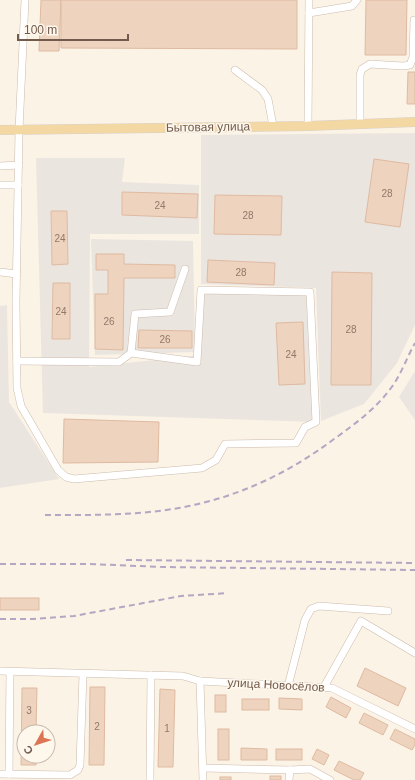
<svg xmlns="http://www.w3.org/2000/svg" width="415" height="780" viewBox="0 0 415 780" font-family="Helvetica,sans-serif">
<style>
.industrial{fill:#ebe5e0}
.building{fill:#eed3bf;stroke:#dfbaa1}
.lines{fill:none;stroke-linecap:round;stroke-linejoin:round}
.minor-casing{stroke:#ccbbad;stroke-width:8}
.major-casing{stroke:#d8d1cd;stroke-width:10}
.minor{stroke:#fff;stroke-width:7}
.major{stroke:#f4d8a3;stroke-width:9}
.rail{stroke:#b6a5c3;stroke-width:2;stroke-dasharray:6 4;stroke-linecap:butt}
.labels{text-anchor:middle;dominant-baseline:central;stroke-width:3;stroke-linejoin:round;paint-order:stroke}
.number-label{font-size:10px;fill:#91796a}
.street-label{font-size:12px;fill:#725b4d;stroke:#fef7ec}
</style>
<rect width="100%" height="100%" fill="#fbf3e6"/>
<g class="industrial">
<polygon points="415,133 415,325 397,363 364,404 321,421 316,288 201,284 201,135"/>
<polygon points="36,158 125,158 122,182 199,185 199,234 90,234 89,367 200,355 201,290 310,292 316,422 43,413"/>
<polygon points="91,239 193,241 195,352 95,355"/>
<polygon points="7,305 9,402 59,479 0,488 0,306"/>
<polygon points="415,371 415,420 399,397"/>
</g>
<g class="building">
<polygon points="41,0 61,0 59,51 39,51"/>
<polygon points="61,0 297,0 297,49 61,48"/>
<polygon points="366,0 407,0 406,55 365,55"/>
<polygon points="408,72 415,72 415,104 407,104"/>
<polygon points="374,159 409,164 400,227 365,222"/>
<polygon points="122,192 198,194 197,218 122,215"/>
<polygon points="215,195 282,196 281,235 214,234"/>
<polygon points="51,211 67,211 68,264 52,265"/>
<polygon points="96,254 124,254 124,264 175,265 175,278 124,278 123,350 95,349 95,294 108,294 108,270 96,270"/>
<polygon points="208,260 275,263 274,285 207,282"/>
<polygon points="332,272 372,273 371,385 331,385"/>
<polygon points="53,283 70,283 70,339 52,339"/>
<polygon points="303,322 305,384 279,385 276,323"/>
<polygon points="139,330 192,331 192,348 138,348"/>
<polygon points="64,419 159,422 158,462 63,463"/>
<rect x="0" y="598" width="39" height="12"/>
<polygon points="365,668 406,688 398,706 357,686"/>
<polygon points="90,687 105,687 104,765 89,765"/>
<polygon points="22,688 37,688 36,732 24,732 24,756 36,756 36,765 21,765"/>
<polygon points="160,689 175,690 173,767 158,767"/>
<rect x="215" y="695" width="11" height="17"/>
<polygon points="331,697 351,708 346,718 326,707"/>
<polygon points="279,698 302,699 302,710 279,709"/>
<rect x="242" y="699" width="27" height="11"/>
<polygon points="364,713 388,725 383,735 359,723"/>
<rect x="218" y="729" width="11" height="31"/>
<polygon points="395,729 415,739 415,745 412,750 390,739"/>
<polygon points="241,748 267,749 267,760 241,760"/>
<rect x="276" y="749" width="26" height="11"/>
<polygon points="317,749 329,755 324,765 312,759"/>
<polygon points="339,761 364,773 360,780 354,780 334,770"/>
<rect x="270" y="776" width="11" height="4"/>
<rect x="220" y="777" width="11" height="3"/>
</g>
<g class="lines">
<g class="minor-casing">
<g id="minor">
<polyline points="25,0 19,130 16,302 17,388 21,406 58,470 66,477 74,479 202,468 216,460 225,444 296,443 305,427 316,422 310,292 201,290 197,362 131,353"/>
<polyline points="309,13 352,6 357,0"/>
<polyline points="235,70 262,90 268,99 273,126"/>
<polyline points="360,124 360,75 362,69 370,64 403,66 410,65 413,57 414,20"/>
<polyline points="308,126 309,0"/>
<polyline points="0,166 19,165"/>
<polyline points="0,185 18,185"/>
<polyline points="0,272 17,274"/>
<polyline points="17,361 119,362 131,353 135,314 170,312 185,269"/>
<polyline points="0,671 183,676 200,681 332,688 415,729"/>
<polyline points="200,681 203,780"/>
<polyline points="288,686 305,620 311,609 319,606 388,611"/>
<polyline points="324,687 361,621 415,653"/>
<polyline points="203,768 290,770 310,769 330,780"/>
<polyline points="0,774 70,775 78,770 80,765 83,674"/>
<polyline points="9,774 10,672"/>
<polyline points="150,780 151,675"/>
<polyline points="289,780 290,770"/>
</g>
</g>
<g class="major-casing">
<polyline id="major" points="0,130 308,126 415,122"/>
</g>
<use href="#minor" class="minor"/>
<use href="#major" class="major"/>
<g class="rail">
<path d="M45,515C97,515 151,516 202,503C248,492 292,470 330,442C352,426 374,411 391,388C401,375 407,357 415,343"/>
<polyline points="126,560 415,563"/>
<polyline points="0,564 90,564 163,567 415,570"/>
<polyline points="0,619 33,619 74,616 181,596 228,593"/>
</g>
</g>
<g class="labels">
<g class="number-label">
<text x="387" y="193">28</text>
<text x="160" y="205">24</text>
<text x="248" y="215">28</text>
<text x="60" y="238">24</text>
<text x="241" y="272">28</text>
<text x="61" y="311">24</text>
<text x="109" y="321">26</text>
<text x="351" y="329">28</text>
<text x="165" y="339">26</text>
<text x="291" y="354">24</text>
<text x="29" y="710">3</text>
<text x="97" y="726">2</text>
<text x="167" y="728">1</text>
</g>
<g class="street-label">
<text transform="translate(208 127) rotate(-1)">Бытовая улица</text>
<text transform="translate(276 685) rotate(3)">улица Новосёлов</text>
</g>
</g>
<g transform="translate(36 744) rotate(231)"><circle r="19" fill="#fef7ec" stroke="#c6b9ac"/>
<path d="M0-3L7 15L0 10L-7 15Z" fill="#dc7554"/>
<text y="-6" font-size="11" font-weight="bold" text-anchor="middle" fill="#725b4d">С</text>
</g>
<path d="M18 34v6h110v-6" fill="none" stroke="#725b4d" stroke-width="2"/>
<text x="24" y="34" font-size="12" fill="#725b4d" stroke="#fef7ec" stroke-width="3" paint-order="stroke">100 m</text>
</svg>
